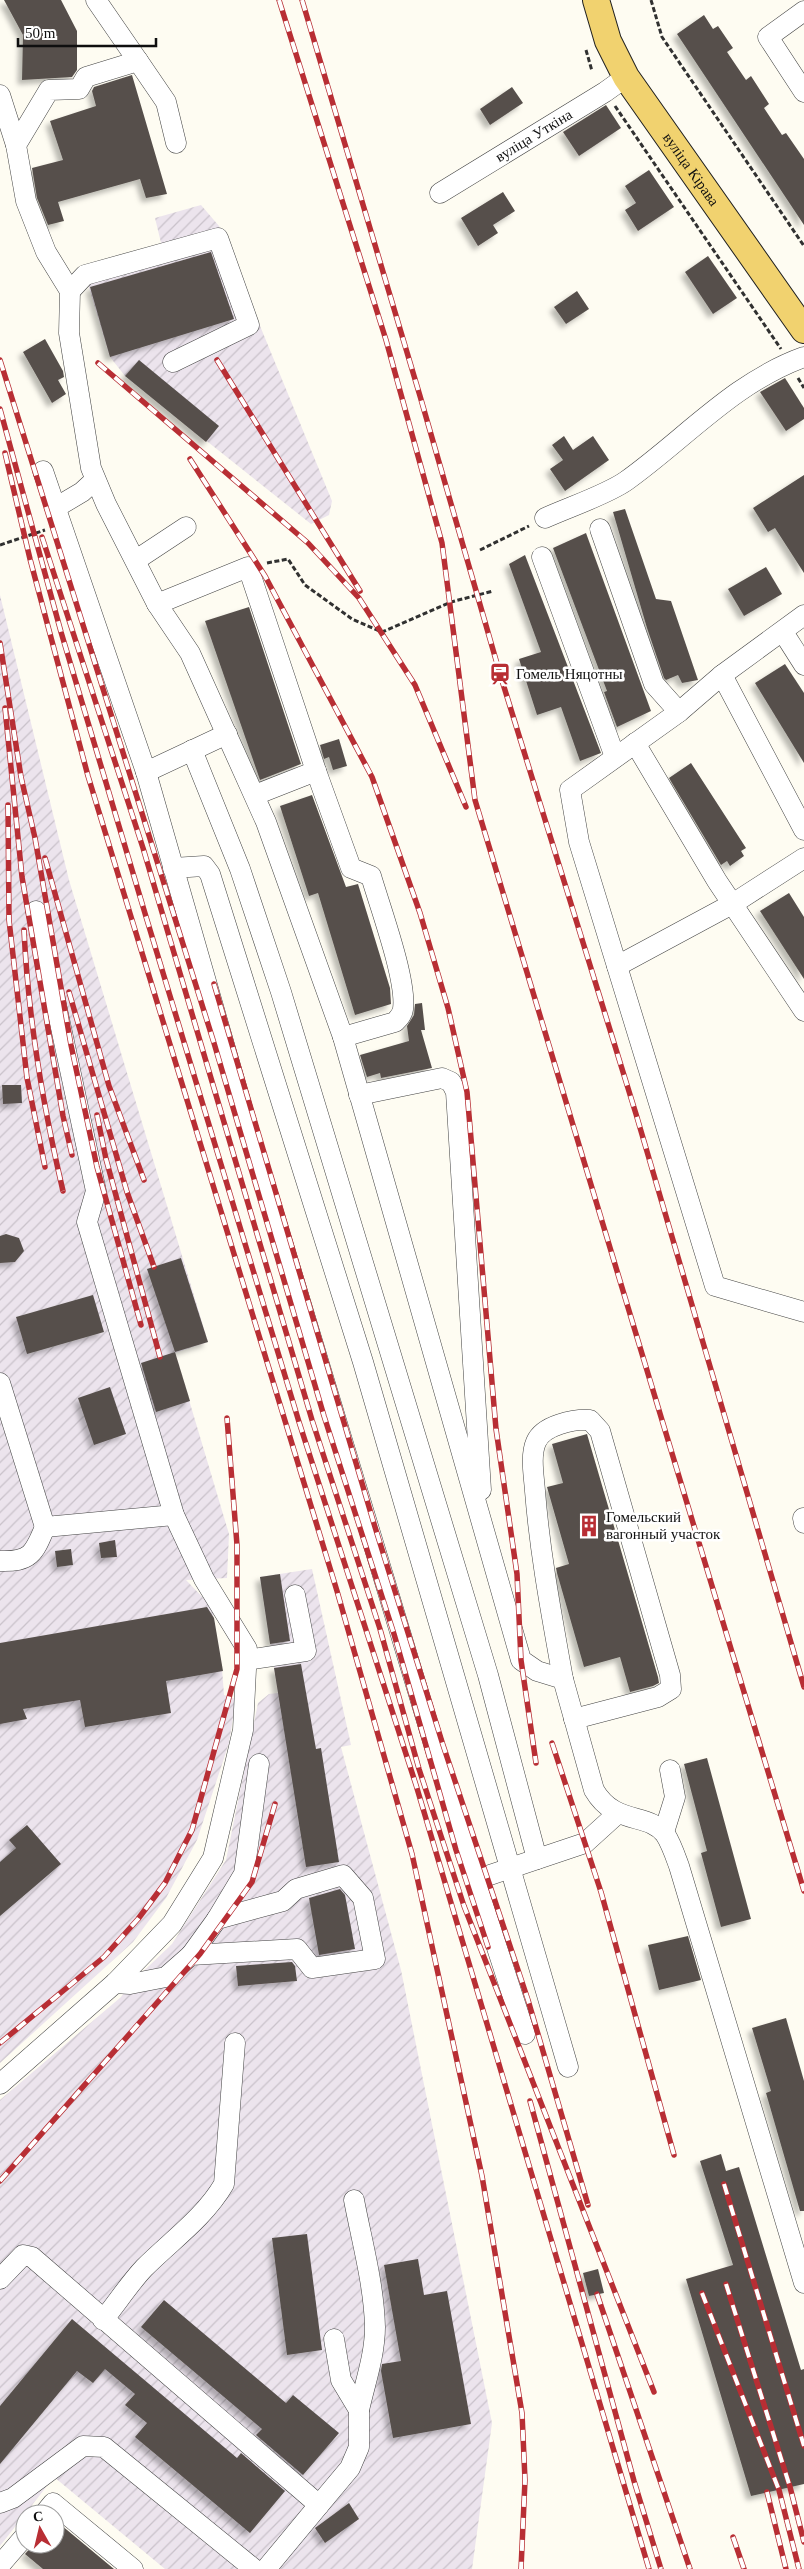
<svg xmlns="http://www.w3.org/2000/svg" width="804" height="2569" viewBox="0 0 804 2569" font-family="Georgia,serif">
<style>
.industrial{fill:url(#industrial-furrows)}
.building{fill:#57504c;filter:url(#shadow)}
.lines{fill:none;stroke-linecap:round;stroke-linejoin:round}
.minor-casing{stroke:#424242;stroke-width:21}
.major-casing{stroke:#202020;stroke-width:28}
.path{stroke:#313131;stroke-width:3;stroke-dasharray:5 2.5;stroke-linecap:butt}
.minor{stroke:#fff;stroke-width:20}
.major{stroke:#f1d26f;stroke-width:26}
.rail-casing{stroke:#b82e34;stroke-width:5.5}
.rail{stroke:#fff;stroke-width:4;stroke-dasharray:11;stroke-linecap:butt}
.labels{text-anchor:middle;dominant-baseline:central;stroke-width:5;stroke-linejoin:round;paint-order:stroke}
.street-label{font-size:15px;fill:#0f0f0f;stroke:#fff}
.poi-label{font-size:15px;fill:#0f0f0f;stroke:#fff;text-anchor:start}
</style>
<defs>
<pattern id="industrial-furrows" width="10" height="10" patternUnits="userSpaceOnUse" patternTransform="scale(1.25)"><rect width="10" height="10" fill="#ece4ed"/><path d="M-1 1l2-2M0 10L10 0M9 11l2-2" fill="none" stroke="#c9c2ca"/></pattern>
<filter id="shadow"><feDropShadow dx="-4.5" dy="4.5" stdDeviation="2.5" flood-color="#0004"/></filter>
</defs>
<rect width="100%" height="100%" fill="#fefcf2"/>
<g class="industrial">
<polygon points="201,205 219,226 332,501 329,515 311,524 125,376 110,357 83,268 162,247 155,218"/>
<polygon points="0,595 69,880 208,1342 175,1353 229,1534 227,1578 186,1580 212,1607 222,1669 224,1695 236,1699 229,1743 197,1840 166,1898 133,1942 0,2063"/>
<polygon points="312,1569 351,1745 341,1747 401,1970 492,2423 472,2569 165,2569 54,2477 0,2546 0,2100 121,1997 130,1984 172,1944 226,1860 258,1703 269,1694 278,1693 260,1577"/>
</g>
<g class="building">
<polygon points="4,0 61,0 77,31 77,70 72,77 22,80 23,35"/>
<polygon points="704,15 713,29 718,26 733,48 727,52 746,80 751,76 769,104 764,108 782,135 786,133 804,159 804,225 677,34"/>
<polygon points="132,75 167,194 146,198 140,179 58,202 64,221 48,225 37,198 32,168 63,160 50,121 96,106 92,91 94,87"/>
<polygon points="512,87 523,103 490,125 480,109"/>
<polygon points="606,105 621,128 579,156 563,132"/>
<polygon points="649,170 674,207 638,231 625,210 636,203 625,186"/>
<polygon points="503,192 515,211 493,225 498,233 478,246 461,218"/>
<polygon points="211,252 234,319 110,357 90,287"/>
<polygon points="708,256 737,298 713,314 685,272"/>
<polygon points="577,291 589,309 566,324 554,307"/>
<polygon points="45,339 63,371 64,377 58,380 66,394 52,403 23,352"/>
<polygon points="139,360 219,426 206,442 125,376"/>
<polygon points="785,378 804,408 804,419 786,431 760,392"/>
<polygon points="564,436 573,450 593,436 609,460 565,491 550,469 563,460 552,445"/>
<polygon points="804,475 804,573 775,528 768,532 753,508"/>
<polygon points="625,509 656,599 671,601 698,680 682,683 678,675 666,680 664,678 647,628 613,512"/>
<polygon points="586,533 651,711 617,727 604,692 607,691 553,548"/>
<polygon points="525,555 601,753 580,761 561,707 537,715 519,659 541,652 509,564"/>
<polygon points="766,567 782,594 744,616 728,589"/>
<polygon points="249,607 301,764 260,780 205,621"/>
<polygon points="785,664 804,693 804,763 755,683"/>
<polygon points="339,739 347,766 333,770 329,757 324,759 320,745"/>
<polygon points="691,763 746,848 741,851 744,856 730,866 727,861 721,865 669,778"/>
<polygon points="312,795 346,887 358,884 390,988 391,1004 355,1015 318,893 309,896 280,806"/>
<polygon points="789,893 804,917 804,979 760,911"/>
<polygon points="422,1003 425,1030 421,1030 432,1068 381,1078 380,1073 367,1077 360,1055 409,1041 407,1026 414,1015 415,1004"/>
<polygon points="2,1085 21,1085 22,1103 3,1104"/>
<polygon points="6,1234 19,1238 24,1251 15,1262 0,1263 0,1236"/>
<polygon points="181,1258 208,1342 175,1352 147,1269"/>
<polygon points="93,1295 104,1332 27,1354 16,1317"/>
<polygon points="175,1352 190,1401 156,1412 141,1363"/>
<polygon points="110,1387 126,1434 94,1445 78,1398"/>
<polygon points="587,1434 658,1677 659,1683 653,1686 630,1692 620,1657 584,1667 557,1573 556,1568 569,1564 547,1487 563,1483 552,1444"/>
<polygon points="115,1540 117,1557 101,1558 99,1543"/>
<polygon points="71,1549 73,1565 57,1567 55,1551"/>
<polygon points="280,1574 290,1641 270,1644 260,1577"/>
<polygon points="207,1607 214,1618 223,1671 166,1681 171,1713 85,1727 80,1700 23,1709 27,1719 0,1724 0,1643"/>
<polygon points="301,1664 316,1749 321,1748 339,1862 306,1867 274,1668"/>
<polygon points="707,1758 751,1919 721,1927 701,1853 707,1851 684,1764"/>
<polygon points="27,1825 61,1864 0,1916 0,1862 16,1848 9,1840"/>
<polygon points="340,1889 345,1895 355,1949 319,1955 309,1898"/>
<polygon points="688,1936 701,1980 659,1990 648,1945"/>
<polygon points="292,1962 295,1966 297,1981 238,1986 236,1966"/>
<polygon points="786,2018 804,2081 804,2211 800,2211 766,2093 771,2091 752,2028"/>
<polygon points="721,2154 726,2171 739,2167 801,2370 804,2369 804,2484 751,2496 686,2279 733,2265 700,2161"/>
<polygon points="307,2234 322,2350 287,2355 272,2238"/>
<polygon points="418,2259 424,2295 447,2291 471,2424 393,2438 381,2371 382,2364 401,2361 384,2265"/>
<polygon points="598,2269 604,2293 589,2296 583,2273"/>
<polygon points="164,2300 286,2403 293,2395 339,2433 303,2475 256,2435 262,2429 141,2327"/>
<polygon points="72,2319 237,2458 241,2453 285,2491 250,2533 135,2437 147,2423 125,2405 135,2394 105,2369 93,2383 77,2371 0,2464 0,2406"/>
<polygon points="349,2503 359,2519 325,2543 315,2528"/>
<polygon points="55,2520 114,2569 43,2569 25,2554 34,2544 55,2544"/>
</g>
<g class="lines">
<g class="minor-casing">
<g id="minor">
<polyline points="96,0 138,61"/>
<polyline points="804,11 768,37 804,92"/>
<polyline points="0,95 16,145"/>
<path d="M176,143L166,102L138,61L86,77L79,89L49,90L16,145L26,201L46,252L70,291L69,333L91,468L106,504L157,604L190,653L266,822L343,1037L521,1660L537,1671L563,1679L594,1790C615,1826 648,1812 665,1834C671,1843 675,1855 679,1866L804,2283"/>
<path id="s1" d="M440,193L605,92L626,77"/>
<polyline points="70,291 85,275 218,238 249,325 173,362"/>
<polyline points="43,471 146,772 227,734"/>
<polyline points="55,508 82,492 95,480"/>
<path d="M545,518C569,507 606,495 626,481C685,439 734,382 804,357"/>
<polyline points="600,529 654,684 679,712"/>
<polyline points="542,557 615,757"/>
<polyline points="136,560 186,527"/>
<path d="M157,604L248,567L316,771L351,868L371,876C380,907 407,980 403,1009C402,1015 399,1018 395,1022L343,1037"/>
<polyline points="804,615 722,675 679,712 570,790 579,842 715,1286 804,1312"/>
<polyline points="783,632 804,665"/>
<polyline points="722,675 804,830"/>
<polyline points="635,743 717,881 804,1011"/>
<polyline points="192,750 240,869 281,992 488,1675 537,1859"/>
<polyline points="146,772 252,1142 475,1880 585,1843 617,1814"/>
<polyline points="255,795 316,771"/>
<polyline points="173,868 204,866 210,874 363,1362 568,2067"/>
<polyline points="617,966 734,903 804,858"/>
<polyline points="359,1095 442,1078 451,1082 456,1092 481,1490"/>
<polyline points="0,1383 45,1527 174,1515"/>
<polyline points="803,1518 804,1523"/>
<path d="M0,1561C30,1562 34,1554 45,1527"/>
<polyline points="246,1660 306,1651 295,1595"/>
<path d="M563,1679C552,1617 540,1555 535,1491C534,1476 530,1456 536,1442C543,1425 574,1419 590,1420L600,1431L670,1675L671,1689L658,1697L574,1719"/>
<polyline points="664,1832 675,1797 670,1770"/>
<polyline points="475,1880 525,2034"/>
<polyline points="191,1955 217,1919"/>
<polyline points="115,1983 130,1984 166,1977 191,1955 297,1949 312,1968 375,1959 363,1898 343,1875 296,1889 283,1901 217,1919 244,1874 259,1764"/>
<polyline points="0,2084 115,1983 172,1924 213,1858 243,1730 247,1649 204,1579 174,1515 87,1222 96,1191 36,911"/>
<path d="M354,2200C362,2242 374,2285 375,2327C375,2355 365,2383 359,2410"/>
<polyline points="0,2279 23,2255 32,2257 319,2505 266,2569"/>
<path d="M103,2320C117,2303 129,2284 144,2268C172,2240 204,2218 224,2184L235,2043"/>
<polyline points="0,2503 13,2498 83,2446 104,2447 254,2569"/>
<polyline points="319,2505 350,2468 359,2447 359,2410 341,2380 334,2339"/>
<polyline points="44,2514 53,2503 133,2569"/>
<polyline points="0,2565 25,2536"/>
</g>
</g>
<g class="major-casing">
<g id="major">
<path id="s2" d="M596,0L608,41L626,77L804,330"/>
</g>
</g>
<g class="path">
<polyline points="651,0 662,37 804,246"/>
<polyline points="586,50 592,71"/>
<polyline points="615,106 781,349"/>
<polyline points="798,378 804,388"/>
<polyline points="0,545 45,530"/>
<polyline points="480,550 529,526"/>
<polyline points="267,563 288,559 305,585 352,619 382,632 451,602 493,591"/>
</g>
<use href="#minor" class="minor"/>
<use href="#major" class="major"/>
<g class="rail-casing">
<g id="rail">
<polyline points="279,0 386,340 442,543 475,800 804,1891"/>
<polyline points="302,0 420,396 500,674 636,1114 804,1687"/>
<polyline points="0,360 214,1043 324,1416 394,1634 456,1850 488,1947"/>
<polyline points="217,360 360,591"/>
<polyline points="98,363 308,543 359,598 415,685 466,807"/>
<polyline points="0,409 61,632 147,920 299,1422 416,1785 649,2569"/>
<polyline points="5,453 30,559 88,776 337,1591 412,1854 482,2176 522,2413 525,2480 521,2569"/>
<polyline points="190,459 265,576 372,777 420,913 448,1008 467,1092 496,1429 517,1574 521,1660 536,1763"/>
<polyline points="42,537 143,848 312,1420 380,1629 419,1769 464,1906 654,2392"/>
<polyline points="0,643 21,777 35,838 71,1045 97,1167 141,1325"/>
<polyline points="5,708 22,877 63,1116 72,1155"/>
<polyline points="8,805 9,920 27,1078 45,1167"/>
<polyline points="45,858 109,1086 144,1180"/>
<path d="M24,930C28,1017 43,1106 63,1191"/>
<polyline points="214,984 375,1527 443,1745 528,2000 588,2205"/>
<polyline points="69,992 127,1192 154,1267"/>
<polyline points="97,1115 106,1159 160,1357"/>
<polyline points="552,1743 601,1892 674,2155"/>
<polyline points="0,2043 104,1957 138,1919 165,1883 192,1830 237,1669 237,1545 227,1418"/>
<polyline points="530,2101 634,2481 661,2569"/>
<polyline points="0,2181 200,1954 252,1882 275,1804"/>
<polyline points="724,2184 804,2446"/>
<polyline points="726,2284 790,2487 804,2542"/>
<polyline points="702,2293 779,2490 799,2569"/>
<polyline points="597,2294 690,2569"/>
<polyline points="767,2492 786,2569"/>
<polyline points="733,2537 744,2569"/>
</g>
</g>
<use href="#rail" class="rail"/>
</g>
<defs>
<g id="station-bare" transform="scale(1.725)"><path d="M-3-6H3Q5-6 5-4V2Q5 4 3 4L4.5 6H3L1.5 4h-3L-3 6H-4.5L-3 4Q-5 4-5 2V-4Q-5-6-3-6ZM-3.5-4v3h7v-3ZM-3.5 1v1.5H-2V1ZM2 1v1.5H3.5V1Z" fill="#b82e34" stroke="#fff" stroke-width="2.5" paint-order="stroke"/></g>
<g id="building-bare" transform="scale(1.725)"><path d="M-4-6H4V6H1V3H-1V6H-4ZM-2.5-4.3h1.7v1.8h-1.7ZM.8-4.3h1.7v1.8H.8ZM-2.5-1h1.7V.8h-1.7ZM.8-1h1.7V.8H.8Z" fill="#b82e34" stroke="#fff" stroke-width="2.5" paint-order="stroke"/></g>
</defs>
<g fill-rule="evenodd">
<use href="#station-bare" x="500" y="674"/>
<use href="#building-bare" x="589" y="1526"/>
</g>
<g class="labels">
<g class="street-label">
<text stroke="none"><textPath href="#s1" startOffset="110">вуліца Уткіна</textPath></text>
<text stroke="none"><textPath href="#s2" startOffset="196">вуліца Кірава</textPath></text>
</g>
<g class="poi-label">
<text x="516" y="674">Гомель Няцотны</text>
<text x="606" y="1517">Гомельский<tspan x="606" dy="17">вагонный участок</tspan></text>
</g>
</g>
<g transform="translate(40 2529) rotate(352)"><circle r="24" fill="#ffffff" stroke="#9f9f9f"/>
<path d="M0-4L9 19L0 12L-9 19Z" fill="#b82e34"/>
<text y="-8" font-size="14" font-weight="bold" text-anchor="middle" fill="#0f0f0f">С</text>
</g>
<path d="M18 38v8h138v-8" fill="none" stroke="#0f0f0f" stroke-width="2.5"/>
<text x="25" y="38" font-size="15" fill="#0f0f0f" stroke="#ffffff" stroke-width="4" paint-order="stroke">50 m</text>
</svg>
